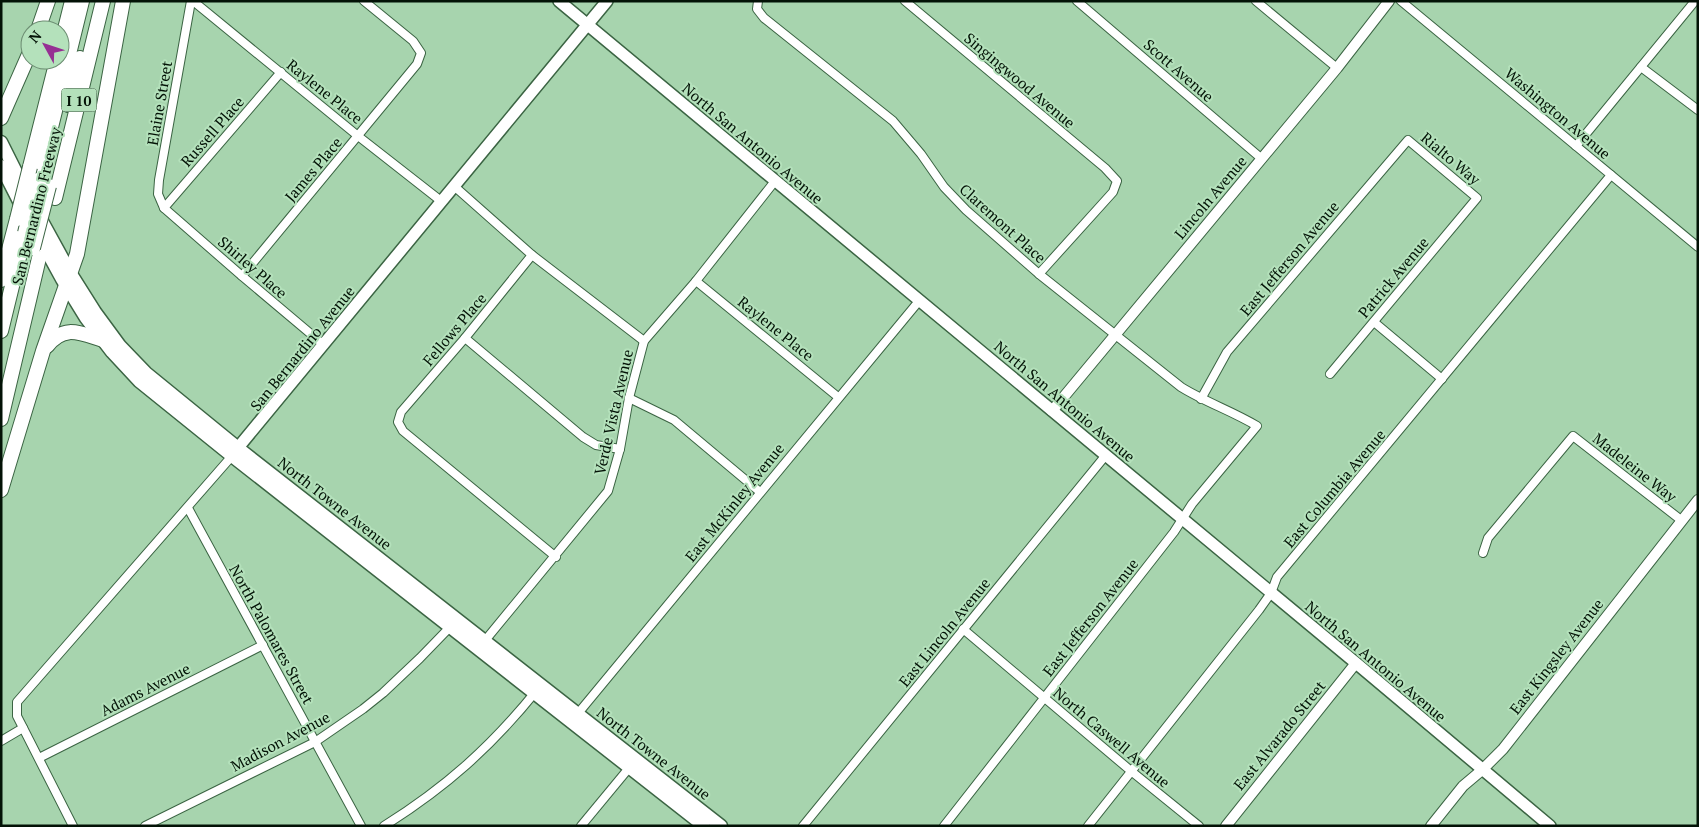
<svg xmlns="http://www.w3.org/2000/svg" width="1699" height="827" viewBox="0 0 1699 827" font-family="'PT Serif',serif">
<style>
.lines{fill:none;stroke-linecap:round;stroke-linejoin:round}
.minor-casing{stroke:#3b6443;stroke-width:10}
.tertiary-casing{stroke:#3b6443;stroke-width:12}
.secondary-casing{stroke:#3b6443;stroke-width:14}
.primary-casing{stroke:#3b6443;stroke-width:15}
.motorway-casing{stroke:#3b6443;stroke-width:16}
.minor{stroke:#fff;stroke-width:8}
.tertiary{stroke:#fff;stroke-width:10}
.secondary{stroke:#fff;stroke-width:11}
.primary{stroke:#fff;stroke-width:12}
.motorway{stroke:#fff;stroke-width:14}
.motorway-bridge-casing{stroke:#3b6443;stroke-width:16;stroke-linecap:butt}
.motorway-bridge{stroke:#fff;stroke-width:14}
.labels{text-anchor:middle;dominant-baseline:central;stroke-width:4;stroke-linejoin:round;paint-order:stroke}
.shield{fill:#b4e1bb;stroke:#38503c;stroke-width:1}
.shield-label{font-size:14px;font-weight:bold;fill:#031206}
.street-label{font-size:15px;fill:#031206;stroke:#b4e1bb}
</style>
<rect width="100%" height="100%" fill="#a7d4ae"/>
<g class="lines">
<g class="minor-casing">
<g id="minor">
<polyline points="191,1 159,180 158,194 164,208 242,276 324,345"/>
<polyline points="193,1 358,136 441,201"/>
<path d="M758,1L757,9L764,18L893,121L921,154L944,187L966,210L1039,274L1181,387C1205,402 1232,411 1257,426L1192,504L1174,532L944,826"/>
<polyline points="905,1 1105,168 1117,181 1113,192 1039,274"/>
<polyline points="1077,1 1262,159"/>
<polyline points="1256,1 1337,68"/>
<polyline points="1401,1 1698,247"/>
<polyline points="1641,67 1698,110"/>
<polyline points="1576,146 1695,1"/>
<polyline points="454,186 532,255 644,341"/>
<polyline points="164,208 281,72"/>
<polyline points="532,255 465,338 401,412 398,422 403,431 556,557"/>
<polyline points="242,276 417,64 421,53 413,41 364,1"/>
<polyline points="696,281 838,397"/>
<polyline points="1374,322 1442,379"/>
<polyline points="465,338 583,437 596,445 620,449"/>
<polyline points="629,398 674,420 760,492"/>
<polyline points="1201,399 1227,352 1408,140 1477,198 1330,374"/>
<polyline points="188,508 361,826"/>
<polyline points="1483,553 1488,538 1573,436 1681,520"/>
<polyline points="963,629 1131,771 1199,826"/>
<polyline points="483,643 608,491 620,449 629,398 644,341 696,281 775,181"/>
<polyline points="575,717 919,301"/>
<polyline points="1,741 23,728"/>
<polyline points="39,758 263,645"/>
<polyline points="73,826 17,716 17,702 232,456"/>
<polyline points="145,826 315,742 363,709 383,693 420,658 452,625"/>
<path d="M384,826C446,787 491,747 537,690"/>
<polyline points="581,826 629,768"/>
<polyline points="803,826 1106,455"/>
<polyline points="1088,826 1259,610 1271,593 1277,577 1611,175"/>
</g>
</g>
<g class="tertiary-casing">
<g id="tertiary">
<polyline points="1052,411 1337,68 1389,1"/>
<polyline points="1226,826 1356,663"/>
<polyline points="1431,826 1463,786 1482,770 1503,749 1698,500"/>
</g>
</g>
<g class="secondary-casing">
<g id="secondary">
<polyline points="559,1 1356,663 1550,826"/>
<polyline points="232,455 607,1"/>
</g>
</g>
<g class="primary-casing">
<g id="primary">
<polyline points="1,142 27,194"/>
<polyline points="1,166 23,209"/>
<polyline points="38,214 71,274 95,312 120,346 146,373 238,448 721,826"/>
<polyline points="34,228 62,279 86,318 112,352 139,381 232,456 704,826"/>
</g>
</g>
<g class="motorway-casing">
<g id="motorway">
<polyline points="38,30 48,1"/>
<polyline points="60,49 72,1"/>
<polyline points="68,105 80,58"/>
<polyline points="1,118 30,52"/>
<polyline points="30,167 57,60"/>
<polyline points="38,180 82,1"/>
<polyline points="55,198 103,1"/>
<polyline points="1,280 17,219"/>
<polyline points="1,331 25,233"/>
<path d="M47,346C64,324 80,333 103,340"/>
<polyline points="1,419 39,258"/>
<polyline points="1,490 43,351 77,254 123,1"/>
</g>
</g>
<use href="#minor" class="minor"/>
<use href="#tertiary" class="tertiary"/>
<use href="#secondary" class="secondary"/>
<use href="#primary" class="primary"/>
<use href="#motorway" class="motorway"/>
<g class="motorway-bridge-casing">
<g id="motorway-bridge">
<polyline points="17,219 30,167"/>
<polyline points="25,233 38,180"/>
<polyline points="33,248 49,186"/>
</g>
</g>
<use href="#motorway-bridge" class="motorway-bridge"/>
</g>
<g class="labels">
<rect class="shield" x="61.5" y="88.5" width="35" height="23" rx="4"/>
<g class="shield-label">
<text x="79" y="100">I 10</text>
</g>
<g class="street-label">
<text transform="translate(1179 70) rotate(41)">Scott Avenue</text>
<text transform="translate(1020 80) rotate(40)">Singingwood Avenue</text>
<text transform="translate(325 91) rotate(39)">Raylene Place</text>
<text transform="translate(159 103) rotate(-80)">Elaine Street</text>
<text transform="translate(1558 113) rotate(40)">Washington Avenue</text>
<text transform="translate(212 131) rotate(-49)">Russell Place</text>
<text transform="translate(753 143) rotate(40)">North San Antonio Avenue</text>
<text transform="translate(1451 158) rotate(40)">Rialto Way</text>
<text transform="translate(313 169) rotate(-50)">James Place</text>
<text transform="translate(1210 197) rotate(-50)">Lincoln Avenue</text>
<text transform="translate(36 206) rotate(-76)">San Bernardino Freeway</text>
<text transform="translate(1003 223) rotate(42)">Claremont Place</text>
<text transform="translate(1289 258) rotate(-50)">East Jefferson Avenue</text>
<text transform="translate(253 267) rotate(41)">Shirley Place</text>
<text transform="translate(1393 277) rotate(-50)">Patrick Avenue</text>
<text transform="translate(776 328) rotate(39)">Raylene Place</text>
<text transform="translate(454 329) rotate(-50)">Fellows Place</text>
<text transform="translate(302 348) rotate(-51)">San Bernardino Avenue</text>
<text transform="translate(1065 401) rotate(40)">North San Antonio Avenue</text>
<text transform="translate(613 412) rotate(-77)">Verde Vista Avenue</text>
<text transform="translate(1635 467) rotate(38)">Madeleine Way</text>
<text transform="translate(1334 488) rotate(-50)">East Columbia Avenue</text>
<text transform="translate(734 502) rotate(-51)">East McKinley Avenue</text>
<text transform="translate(335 503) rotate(38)">North Towne Avenue</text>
<text transform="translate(1090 617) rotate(-52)">East Jefferson Avenue</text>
<text transform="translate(944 632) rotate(-51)">East Lincoln Avenue</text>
<text transform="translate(272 634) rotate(61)">North Palomares Street</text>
<text transform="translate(1556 656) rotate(-52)">East Kingsley Avenue</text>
<text transform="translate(1376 661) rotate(40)">North San Antonio Avenue</text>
<text transform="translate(145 689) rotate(-27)">Adams Avenue</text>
<text transform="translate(1279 735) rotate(-51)">East Alvarado Street</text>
<text transform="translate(1112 737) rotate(40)">North Caswell Avenue</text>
<text transform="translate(280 741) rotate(-28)">Madison Avenue</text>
<text transform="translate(654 753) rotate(38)">North Towne Avenue</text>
</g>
</g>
<rect width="1699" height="827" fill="none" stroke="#031206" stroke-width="5"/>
<g transform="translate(45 45) rotate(310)"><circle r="24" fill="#b4e1bb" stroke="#6d8e73"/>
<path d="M0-4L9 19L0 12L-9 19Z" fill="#962f93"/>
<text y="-8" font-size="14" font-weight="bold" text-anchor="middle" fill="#031206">N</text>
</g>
</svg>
